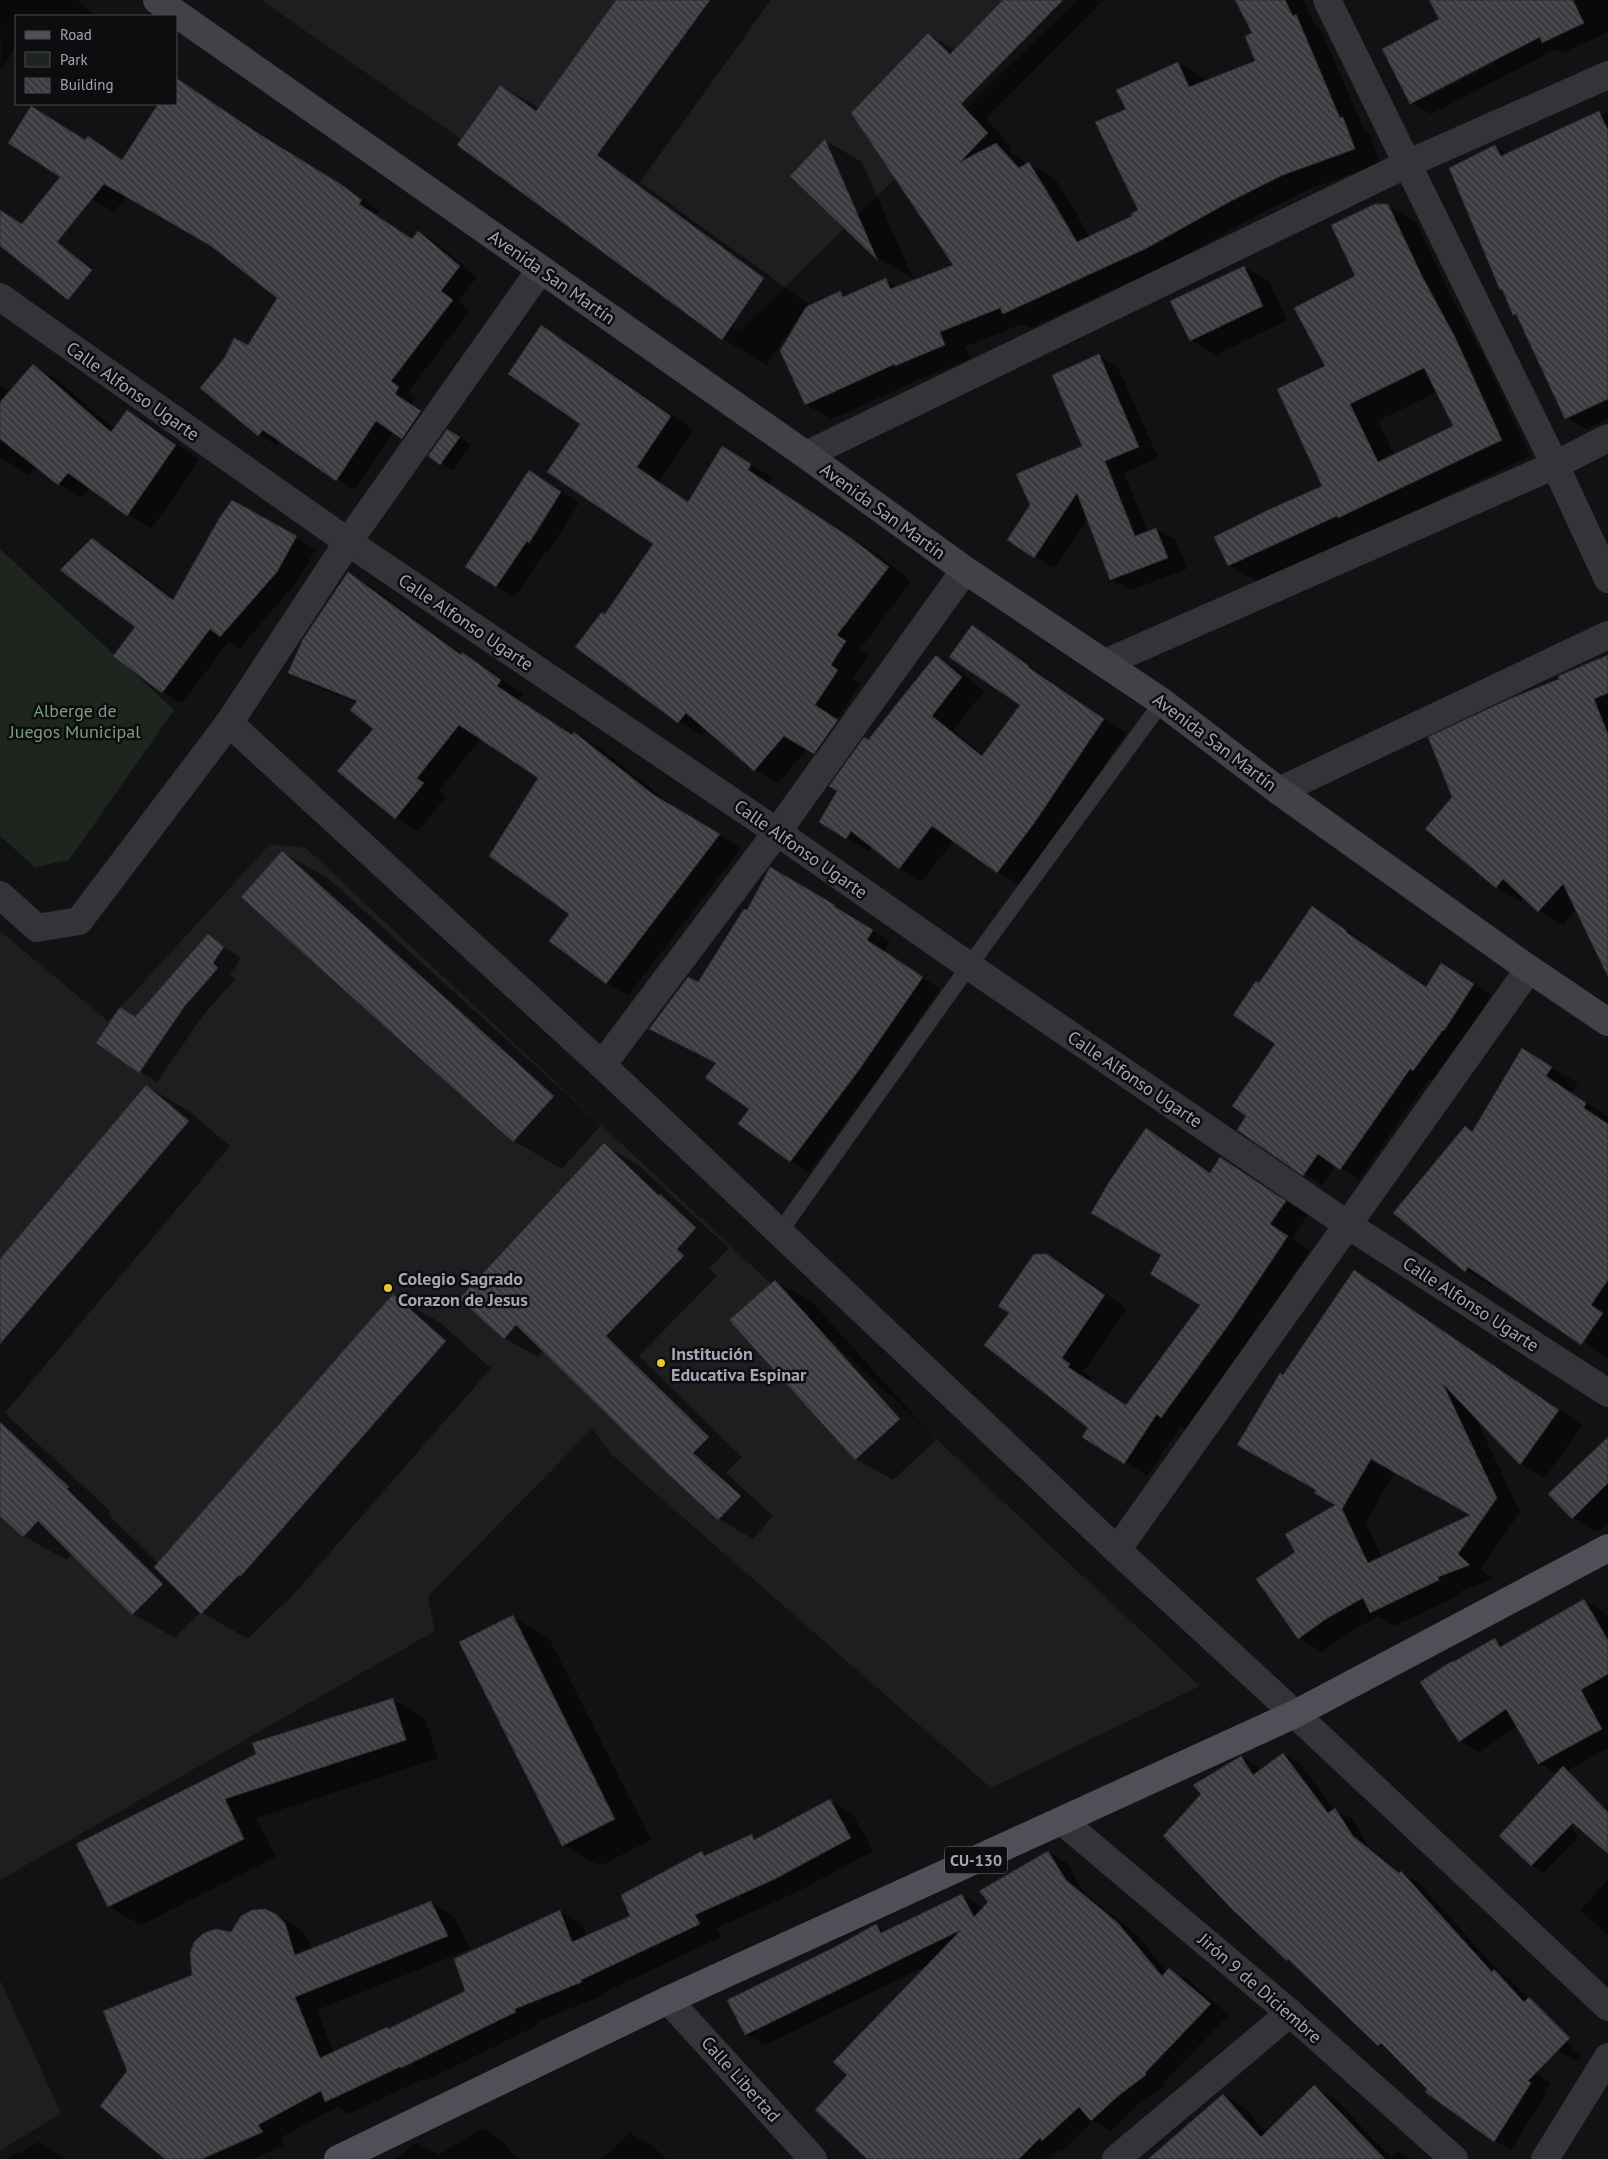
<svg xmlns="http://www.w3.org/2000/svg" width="1608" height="2159" viewBox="0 0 1608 2159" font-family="'PT Sans',sans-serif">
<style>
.built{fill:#1e1d20}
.park{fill:#1e251f}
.shadow{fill:#0007;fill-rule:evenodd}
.building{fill:url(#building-back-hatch);stroke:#2c2b2f;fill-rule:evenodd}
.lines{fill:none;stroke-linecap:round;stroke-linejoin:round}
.lane{stroke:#333338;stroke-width:16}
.street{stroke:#333338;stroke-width:28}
.secondary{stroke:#414148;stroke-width:28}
.primary{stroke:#4f4f57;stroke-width:28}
.poi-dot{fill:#ecc530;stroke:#0d0c0e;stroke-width:2}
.labels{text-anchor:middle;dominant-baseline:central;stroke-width:5;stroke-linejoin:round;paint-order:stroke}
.shield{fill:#0d0c0e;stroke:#767882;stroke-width:1}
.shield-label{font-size:16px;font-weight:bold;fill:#a3a6b3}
.street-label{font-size:18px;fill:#a3a6b3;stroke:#0d0c0e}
.park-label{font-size:18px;fill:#7a9e81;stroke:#0d0c0e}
.poi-label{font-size:18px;font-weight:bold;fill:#a3a6b3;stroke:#0d0c0e;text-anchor:start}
</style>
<defs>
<pattern id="building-back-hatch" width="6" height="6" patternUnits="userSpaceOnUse" patternTransform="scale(1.25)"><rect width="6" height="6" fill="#3c3b40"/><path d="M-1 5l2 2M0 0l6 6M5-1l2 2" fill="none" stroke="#555459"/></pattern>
</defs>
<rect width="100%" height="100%" fill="#121113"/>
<g class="built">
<polygon points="261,0 1077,0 739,332"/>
<polygon points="270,844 306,848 1200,1686 991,1788 612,1455 592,1429 428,1596 435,1631 0,1880 0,931 108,1021"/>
<polygon points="0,1980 61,2113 0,2151"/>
</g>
<polygon class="park" points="0,549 174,710 69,860 35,867 0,836"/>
<g class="shadow">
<polygon points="0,0 77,0 96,16 16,16 16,47 1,69"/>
<path d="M618,0H771L640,182L808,304L804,309L840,293L847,297L886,280L898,287L955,266L929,34L955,50L1005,0H1103L986,119L1012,148L1009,152L1022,159L1027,165L1029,163L1055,178L1090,237L1133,217L1139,211L1127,110L1178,63L1204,78L1205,82L1256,61L1253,34L1237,0H1303L1316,27L1321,30L1364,130L1369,133L1380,164L1309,189L1257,215L1171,263L1030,328L1022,324L965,347L970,359L920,379L832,419L806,405L781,351L801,319L799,317L767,365L723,339L459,145L501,86L539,108ZM1038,179H1041L1081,247L1079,248Z"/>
<path d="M1430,0H1608V32L1563,53L1556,49L1431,114L1411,103L1440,20ZM1492,61L1493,64L1421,100V97Z"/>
<polygon points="176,79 360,197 379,211 376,215 413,240 419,233 436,243 477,277 458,301 470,311 408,392 416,398 411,405 438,422 420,448 393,432 354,490 280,441 277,445 259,435 248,347 279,298 145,126 159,104 176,104"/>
<polygon points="1599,112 1603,115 1608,112 1608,419 1586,429 1566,418 1518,317 1514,314 1504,291 1501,289 1495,146 1508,154"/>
<polygon points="826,141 862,162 913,278 878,258 792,176"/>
<polygon points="62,177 142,177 114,212 92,199"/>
<path d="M1387,205L1416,222L1450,294L1483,355L1530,456L1367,534L1365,532L1258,582L1229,565L1324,486L1326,366ZM1437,392L1455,427L1395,456L1378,421Z"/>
<polygon points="1244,267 1269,282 1287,320 1216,355 1191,340"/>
<polygon points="541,327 564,340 694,430 659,482 689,502 745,461 773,478 770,484 874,552 911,581 860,649 869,655 853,679 861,684 837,719 860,734 838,766 808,749 778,783 755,770 707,729 702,735 679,722 577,647 606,615 655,543 581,423"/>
<polygon points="1099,356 1118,367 1158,458 1124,473 1148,532 1156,529 1176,540 1187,569 1131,590 1111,579 1088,518 1054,568 1035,557 1084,447"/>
<polygon points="33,366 56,379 115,430 127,411 151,425 199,460 152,528 128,515 90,488 82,497 59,484 37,466 29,475 0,457 0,387 1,386 11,391"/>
<polygon points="460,437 471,445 453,471 429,456"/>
<polygon points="529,472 560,491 527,544 530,544 562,492 579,503 548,552 545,551 515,597 496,586"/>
<polygon points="232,502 316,549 296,583 240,648 229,641 182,703 162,692 137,627 93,540 112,551 175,599"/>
<polygon points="349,574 371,586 462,654 485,667 523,694 519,700 573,736 575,733 597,746 677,809 741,848 628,996 606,983 571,914 540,778 481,738 439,791 446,797 418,831 395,818 374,729 357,703 312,685 290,672"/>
<polygon points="972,627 994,640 1050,680 1049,681 1126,733 1057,835 1020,885 998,872 954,840 922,881 899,868 872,846 869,851 847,838 869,742 936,657 959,670 984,691 953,730 984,755 1022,705"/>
<polygon points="1608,656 1608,957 1577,909 1563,925 1539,911 1524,897 1520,901 1496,887 1560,680"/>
<polygon points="282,852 330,880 601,1125 562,1169 514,1141 243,897"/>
<polygon points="771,869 853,916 852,918 890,941 884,952 940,989 877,1080 809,1172 791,1161 740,1124 751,1109 717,1064 669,1039 699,983 748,912"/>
<polygon points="1312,908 1330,918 1364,942 1363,943 1427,987 1459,975 1491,995 1463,1041 1461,1040 1432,1080 1429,1079 1359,1179 1336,1165 1322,1185 1239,1130 1248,1116 1277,1044 1259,984"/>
<polygon points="208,936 241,958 230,974 235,979 202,1017 157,1082 140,1072 136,1018"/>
<polygon points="1549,1066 1578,1083 1572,1093 1608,1117 1608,1359 1504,1283 1495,1282 1492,1286 1465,1270 1465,1128 1474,1132"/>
<polygon points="146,1086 189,1111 230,1146 5,1413 111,1512 108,1514 159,1564 393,1295 439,1322 491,1368 287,1602 286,1601 248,1639 201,1612 175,1638 133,1614 72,1554 66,1560 24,1536 0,1514 0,1261"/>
<polygon points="1147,1130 1169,1143 1212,1173 1221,1158 1308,1215 1292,1238 1310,1250 1253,1336 1185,1430 1180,1427 1147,1476 1084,1436 1089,1428 1011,1313 1047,1255 1070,1268 1127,1309 1084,1372 1092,1378 1090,1381 1127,1406 1201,1305 1163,1254"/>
<polygon points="604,1145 637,1164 729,1248 709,1269 717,1276 639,1356 742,1457 726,1473 773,1516 753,1539 719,1519 667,1471 544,1350 538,1357 504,1338"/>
<path d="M1354,1272L1378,1286L1582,1425L1545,1478L1521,1464L1475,1416L1520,1512L1481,1569L1492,1579L1461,1591L1462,1594L1394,1626L1378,1616L1350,1632L1322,1652L1299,1638L1296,1552L1338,1505L1318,1490L1284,1377ZM1395,1471L1473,1515L1382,1558L1366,1523Z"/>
<polygon points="775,1281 812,1302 936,1440 893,1480 856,1459"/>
<polygon points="1608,1445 1608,1522 1598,1532 1573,1518 1550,1494"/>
<polygon points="1584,1600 1604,1612 1608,1618 1608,1748 1559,1775 1539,1763 1518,1726 1480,1752 1460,1741 1454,1663 1495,1639 1505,1645"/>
<polygon points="513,1617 549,1638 651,1840 600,1866 563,1845"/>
<polygon points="392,1699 425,1718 438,1758 256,1818 276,1857 141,1925 109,1907 78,1844"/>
<polygon points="1284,1754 1300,1764 1334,1810 1352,1819 1369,1847 1401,1873 1418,1882 1501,1974 1511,1980 1580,2056 1576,2061 1520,2028 1508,2045 1551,2084 1544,2091 1547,2093 1511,2150 1495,2141 1428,2089 1392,2053 1379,2045 1294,1963 1232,1908 1241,1757 1257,1767 1260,1771"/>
<polygon points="1553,1798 1578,1837 1544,1872 1532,1865 1500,1836"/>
<polygon points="830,1801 853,1814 873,1851 797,1892 717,1928 721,1937 603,1993 604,1995 537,2022 538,2025 425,2081 423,2079 349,2114 337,2107 280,2138 285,2145 253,2159 167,2159 129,2071 193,1975 232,1933 276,1915 299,1928 307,1937 312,1950 431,1903 454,1916 470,1949 317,2010 334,2053 387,2028 390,2030 467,1992 560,1911 582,1924 587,1937 632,1917 702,1852 707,1856 752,1836 758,1839"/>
<polygon points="1048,1852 1067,1863 1084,1892 1137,1935 1167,1972 1169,1970 1188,1980 1229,2015 1162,2084 1164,2086 1136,2106 1111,2131 1093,2121 1062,2151 1058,2149 1048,2159 869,2159 849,2075 928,1965 765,2045 746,2034 835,1948 876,1925 886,1932 962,1895 980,1906 982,1910"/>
<polygon points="1608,1880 1608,1936 1580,1910"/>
<polygon points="1314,2087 1334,2098 1391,2157 1397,2151 1411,2159 1150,2159 1223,2095 1244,2107 1267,2134"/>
<polygon points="483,2128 503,2141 517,2159 394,2159 417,2143 438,2155"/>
<polygon points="630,2133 654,2147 666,2159 602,2159"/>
<polygon points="39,2142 62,2156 64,2159 7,2159"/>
</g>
<g class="building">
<polygon points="616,0 710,0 597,155 764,278 722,340 457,145 500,85 536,111"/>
<polygon points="1003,0 1063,0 961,104 988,133 960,162 996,143 1019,168 1029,162 1077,242 1132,216 1131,214 1138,210 1095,122 1126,109 1116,90 1178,62 1189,87 1255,61 1245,36 1252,33 1235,0 1285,0 1293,16 1296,14 1340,118 1343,117 1355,149 1283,175 1231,201 1145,249 1003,314 1000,308 940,332 945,345 895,366 895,364 805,405 780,351 806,307 840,291 843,297 886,278 890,289 953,265 851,113 928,33 950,54"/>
<polygon points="1429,0 1573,0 1584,23 1542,43 1540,37 1410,104 1382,49 1439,19"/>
<polygon points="176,78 261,135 342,185 362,200 359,204 412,239 418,231 460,266 441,291 453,300 391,381 399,387 395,394 421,411 402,439 376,421 336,481 263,430 258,436 200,388 225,357 234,338 248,345 277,298 211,246 104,184 57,242 92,270 68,300 0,246 0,210 22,224 60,177 8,143 31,106 85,140 88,136 122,160 158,104 176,104"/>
<polygon points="1599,111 1608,130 1608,399 1565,419 1516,314 1513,315 1502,289 1500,290 1449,168 1495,145 1501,156"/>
<polygon points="825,139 877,259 877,260 790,176"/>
<path d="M1375,204H1388L1422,276L1455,337L1502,440L1338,518L1337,516L1228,566L1214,537L1268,510L1322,486L1277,389L1325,366L1294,308L1355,276L1331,225ZM1424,368L1453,426L1378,462L1350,404Z"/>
<polygon points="1244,266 1263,306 1190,341 1170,301"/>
<polygon points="541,325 671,416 637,467 688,502 722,446 751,464 748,470 851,538 889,567 837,635 846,641 831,665 838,670 815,705 838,720 814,754 784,736 754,771 686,713 678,723 575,647 602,612 605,614 653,544 547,472 580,424 508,374"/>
<polygon points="1099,354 1139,447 1105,461 1135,536 1156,528 1168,558 1110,580 1077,493 1034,558 1007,540 1030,505 1016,474 1082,446 1052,375"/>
<polygon points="33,364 111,432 127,410 176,445 127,516 68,473 58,485 0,439 0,402"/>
<polygon points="447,429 460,437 440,465 428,456"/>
<polygon points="529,470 561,492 529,543 527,541 496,587 465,567"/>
<polygon points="232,500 297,536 277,572 220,637 210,629 162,693 113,656 135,627 60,570 92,538 173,600 220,517"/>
<polygon points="348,572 461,655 462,652 501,680 497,686 572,735 574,732 654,795 720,834 606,984 549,941 569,914 489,856 538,778 459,725 417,778 424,783 395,819 337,771 373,729 350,710 357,701 288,673 303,639"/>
<polygon points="972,625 1029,666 1028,667 1104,719 1035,822 997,873 932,826 899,869 851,831 846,839 819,822 837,791 829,786 864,737 868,740 936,655 962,677 932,716 982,756 1020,705 949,657"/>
<polygon points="1608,655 1608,693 1594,699 1608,734 1608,977 1563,884 1538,912 1503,879 1496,888 1425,829 1452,797 1428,737 1509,699 1559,679 1558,676 1565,673"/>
<polygon points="282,851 554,1096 513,1142 241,897"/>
<polygon points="770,867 835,905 834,906 873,930 867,940 923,977 859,1070 790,1162 738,1124 749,1109 705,1078 716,1063 649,1029 688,977 698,982 744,909 747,910"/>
<polygon points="1312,906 1347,931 1346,932 1426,987 1441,963 1474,984 1444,1031 1443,1030 1413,1071 1410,1069 1340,1170 1318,1154 1303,1176 1237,1130 1246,1116 1232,1106 1275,1044 1233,1015 1256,981 1259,983"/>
<polygon points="208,934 224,947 213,963 218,968 184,1007 139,1073 96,1043 120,1007 135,1017"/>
<polygon points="1522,1048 1552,1067 1546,1076 1586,1103 1584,1108 1608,1124 1608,1280 1591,1305 1603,1313 1581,1345 1468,1267 1465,1272 1393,1213 1465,1126 1472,1132"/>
<polygon points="146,1085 189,1121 0,1344 0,1259"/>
<polygon points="1146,1128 1210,1173 1220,1157 1286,1201 1270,1224 1288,1236 1230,1323 1161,1418 1157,1414 1124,1464 1082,1437 1088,1428 984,1345 1009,1313 998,1306 1034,1254 1047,1254 1105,1295 1062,1358 1070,1364 1068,1367 1126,1405 1200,1305 1150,1274 1161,1255 1091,1213 1109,1182"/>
<polygon points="604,1143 659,1196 660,1194 696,1228 677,1249 684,1256 606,1336 709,1437 693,1453 741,1496 718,1520 666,1472 516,1325 504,1339 459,1299"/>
<path d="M1354,1270L1559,1410L1520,1465L1443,1384L1497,1498L1458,1554L1470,1565L1438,1577L1439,1580L1370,1613L1363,1598L1326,1619L1298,1639L1256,1579L1295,1552L1285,1534L1335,1505L1314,1493L1316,1490L1237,1445L1280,1373L1283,1375ZM1371,1459L1397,1474L1470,1515L1368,1563L1342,1509Z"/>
<polygon points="775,1280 900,1419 855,1460 729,1320"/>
<polygon points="393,1294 446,1341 241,1576 239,1575 201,1614 154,1567"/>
<polygon points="0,1422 69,1487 67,1489 163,1584 132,1615 38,1521 23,1537 0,1516"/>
<polygon points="1608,1437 1608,1483 1572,1519 1548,1494"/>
<polygon points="1584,1599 1608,1640 1608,1674 1581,1690 1602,1729 1538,1764 1506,1709 1459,1742 1420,1682 1452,1661 1453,1662 1495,1638 1500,1647"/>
<polygon points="513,1615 615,1819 562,1846 459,1642"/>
<polygon points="393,1698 406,1740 225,1799 244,1839 108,1907 76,1844 256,1754 252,1743"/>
<polygon points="1283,1753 1328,1813 1335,1808 1353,1836 1399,1873 1401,1871 1492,1972 1494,1969 1524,2002 1529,1997 1570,2038 1528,2081 1531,2083 1494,2142 1425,2092 1427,2089 1381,2043 1378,2046 1288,1959 1287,1961 1232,1909 1163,1836 1201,1794 1193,1785 1241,1756 1253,1775"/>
<polygon points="1563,1766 1608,1812 1608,1854 1573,1823 1531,1866 1499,1836"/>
<polygon points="830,1799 851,1838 775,1879 695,1915 700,1924 581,1980 582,1982 515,2009 516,2012 401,2068 400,2067 325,2102 321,2091 258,2125 263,2132 202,2159 165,2159 100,2106 127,2071 103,2011 192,1975 190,1954 194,1942 204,1933 216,1929 231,1932 241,1916 252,1910 265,1909 276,1914 285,1923 295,1955 431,1901 448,1936 295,1997 320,2058 387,2027 388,2029 465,1991 454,1959 560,1910 572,1942 630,1916 621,1895 702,1851 704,1856 752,1834 754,1840"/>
<polygon points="1048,1851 1066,1880 1118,1923 1162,1976 1169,1968 1211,2004 1145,2073 1146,2075 1118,2096 1091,2121 1079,2107 1042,2141 1040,2138 1019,2159 867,2159 815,2110 847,2075 833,2062 961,1930 745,2035 727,2000 835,1947 876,1924 881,1933 962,1894 974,1917 988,1902 979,1891"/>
<polygon points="1314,2085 1385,2159 1148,2159 1223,2094 1261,2137"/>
</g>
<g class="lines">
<polyline class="lane" points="779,1233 969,966 1162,702"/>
<g class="street">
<polyline points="1327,0 1555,465 1608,579"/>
<polyline points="0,297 348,542 777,832 969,966 1348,1225 1608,1393"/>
<polyline points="806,455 1407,164 1608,75"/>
<polyline points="1105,663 1555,465 1608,438"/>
<polyline points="229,723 602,1065 1117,1550 1295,1714 1608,2007"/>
<polyline points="1279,791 1608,635"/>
<polyline points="0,895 37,928 79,921 229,723 348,542 541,269"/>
<polyline points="602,1065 777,832 965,570"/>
<polyline points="1117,1550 1529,969"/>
<polyline points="1062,1821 1290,2013 1454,2159"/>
<polyline points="668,2000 813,2159"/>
<polyline points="1116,2159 1290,2013"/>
<polyline points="1545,2159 1608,2057"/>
</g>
<polyline class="secondary" points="157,0 806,455 965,570 1162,702 1279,791 1529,969 1608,1022"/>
<polyline class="primary" points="338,2159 668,2000 1295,1714 1608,1548"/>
</g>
<g class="poi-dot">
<circle cx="388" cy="1288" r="5"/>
<circle cx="661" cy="1363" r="5"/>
</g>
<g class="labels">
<rect class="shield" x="945" y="1846.5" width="62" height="27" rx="4"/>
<g class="shield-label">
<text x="976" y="1860">CU-130</text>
</g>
<g class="street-label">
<text transform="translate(552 277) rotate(35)">Avenida San Martín</text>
<text transform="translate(133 391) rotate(35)">Calle Alfonso Ugarte</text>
<text transform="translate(883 511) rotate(36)">Avenida San Martín</text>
<text transform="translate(466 622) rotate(34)">Calle Alfonso Ugarte</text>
<text transform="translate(1215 742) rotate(37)">Avenida San Martín</text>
<text transform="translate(801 849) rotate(35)">Calle Alfonso Ugarte</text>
<text transform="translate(1135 1079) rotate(34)">Calle Alfonso Ugarte</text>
<text transform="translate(1471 1304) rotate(33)">Calle Alfonso Ugarte</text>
<text transform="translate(1260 1988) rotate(41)">Jirón 9 de Diciembre</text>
<text transform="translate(741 2079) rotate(48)">Calle Libertad</text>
</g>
<g class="park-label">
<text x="75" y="710">Alberge de<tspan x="75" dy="21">Juegos Municipal</tspan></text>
</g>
<g class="poi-label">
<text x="398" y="1278">Colegio Sagrado<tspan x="398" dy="21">Corazon de Jesus</tspan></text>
<text x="671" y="1353">Institución<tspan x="671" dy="21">Educativa Espinar</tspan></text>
</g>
</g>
<rect x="15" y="15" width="162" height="90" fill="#0d0c0e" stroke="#494a50"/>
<rect x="25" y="31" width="25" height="8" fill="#4f4f57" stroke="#494a50"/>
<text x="60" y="40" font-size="15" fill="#a3a6b3">Road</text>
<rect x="25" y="52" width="25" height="15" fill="#1e251f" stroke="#494a50"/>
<text x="60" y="65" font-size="15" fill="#a3a6b3">Park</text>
<rect x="25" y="78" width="25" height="15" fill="url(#building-back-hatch)" stroke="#494a50"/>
<text x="60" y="90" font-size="15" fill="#a3a6b3">Building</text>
</svg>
